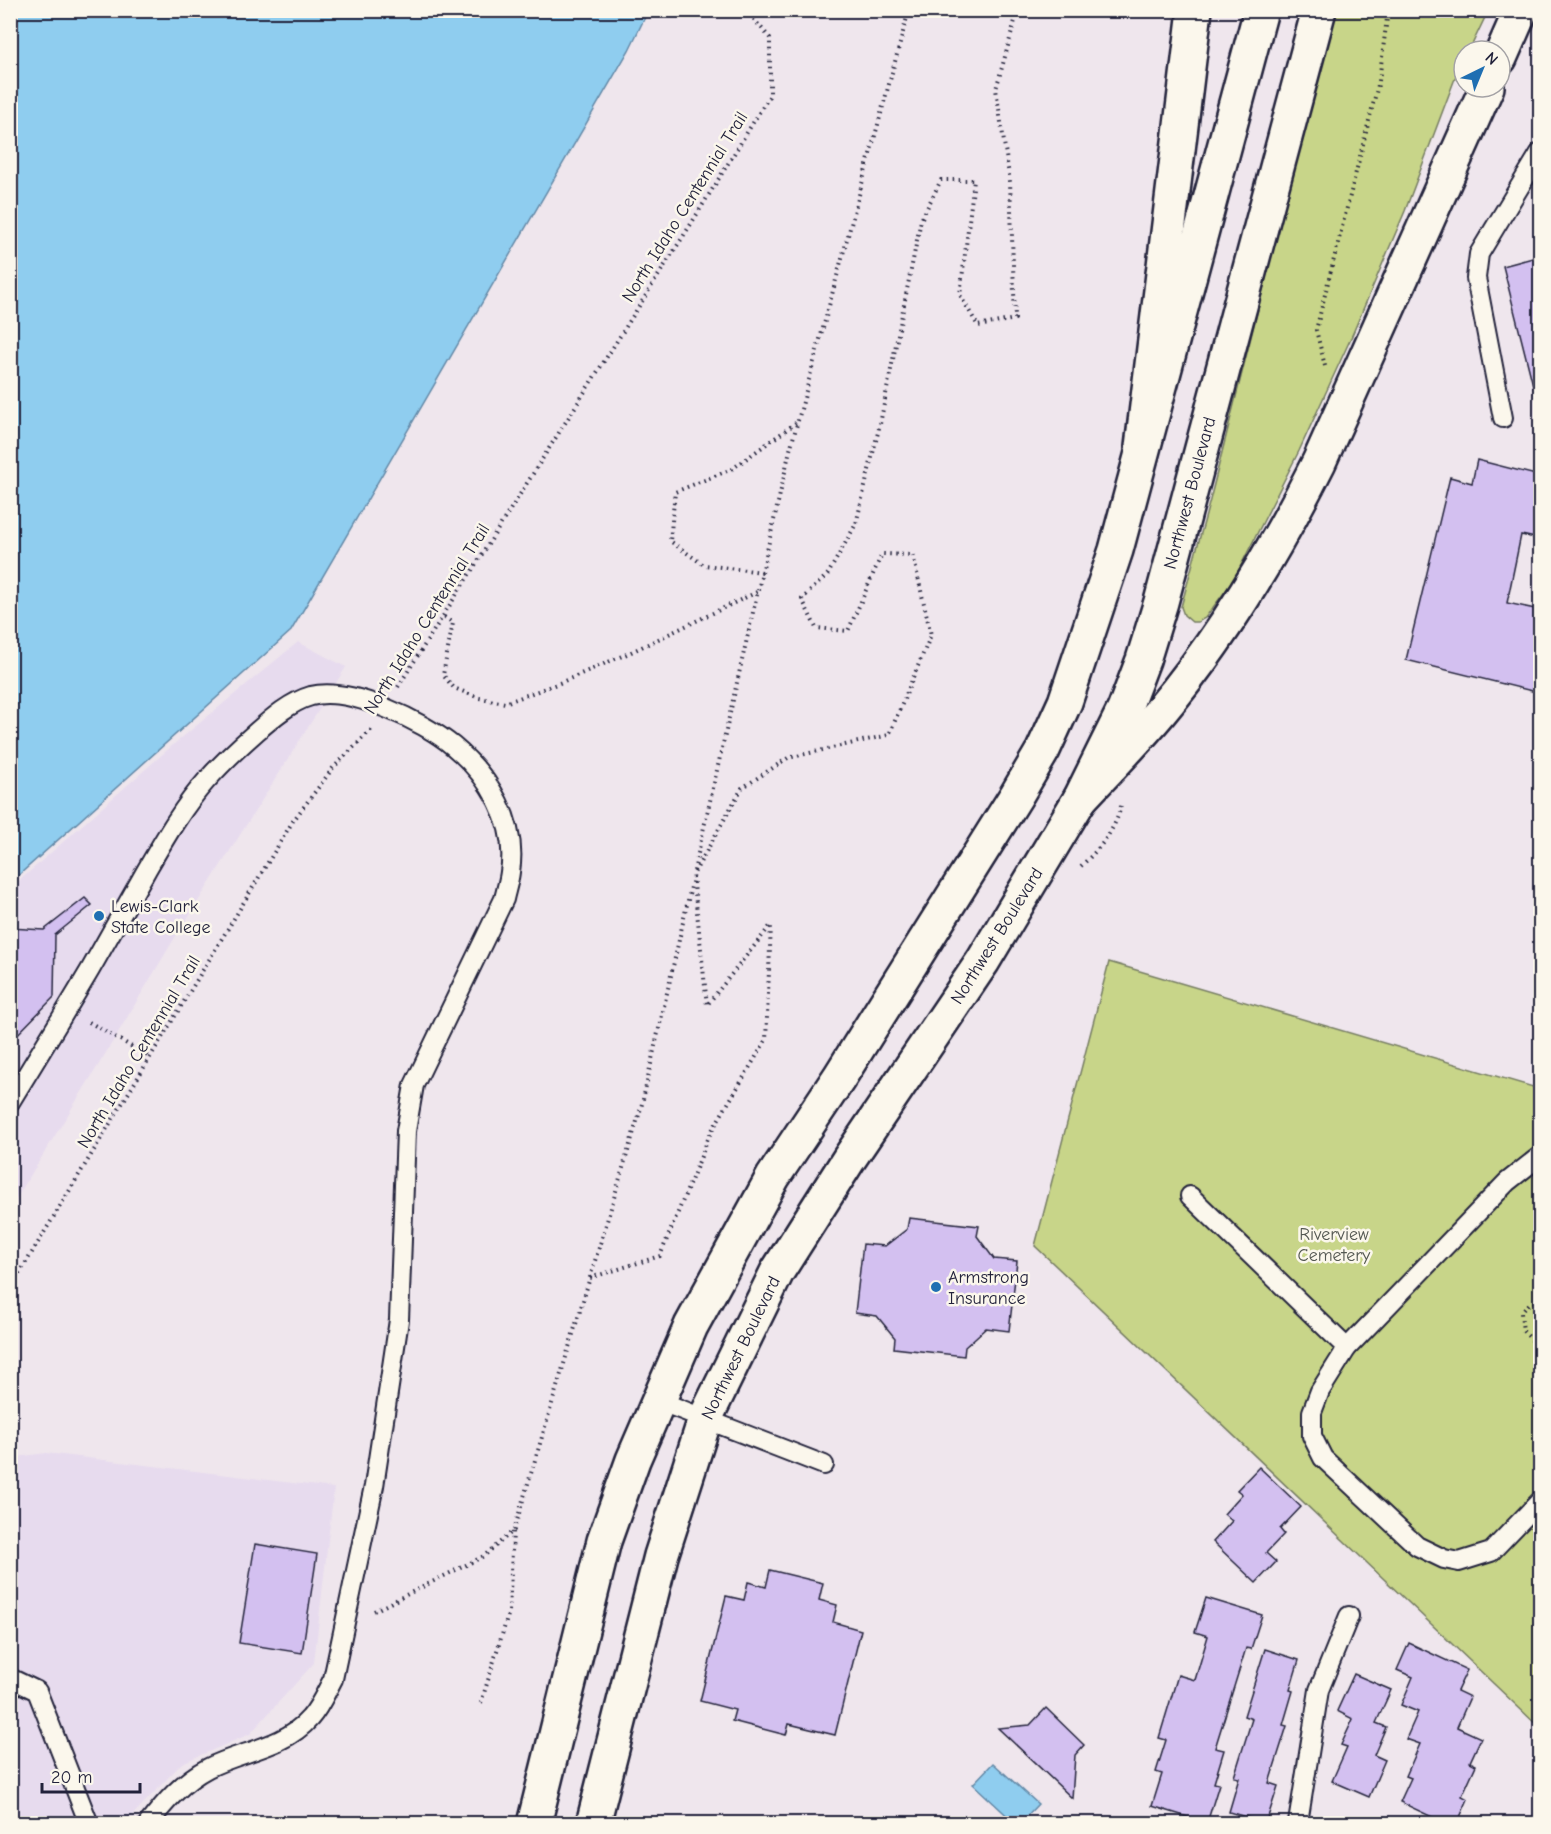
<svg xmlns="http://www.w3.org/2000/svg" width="1551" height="1834" viewBox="0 0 1551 1834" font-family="'Comic Neue',sans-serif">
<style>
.built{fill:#e7dbee}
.green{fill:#c8d589;stroke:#757c62;stroke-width:1.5}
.water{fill:#8fcdef;stroke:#6389a7;stroke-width:1.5}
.building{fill:#d3c0f0;stroke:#22223b;stroke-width:1.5}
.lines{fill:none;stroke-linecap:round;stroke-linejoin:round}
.lane-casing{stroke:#22223b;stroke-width:22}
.primary-casing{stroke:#22223b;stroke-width:38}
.highway-casing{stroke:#22223b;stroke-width:38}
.path{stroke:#22223b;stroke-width:4;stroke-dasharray:1.5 4.5;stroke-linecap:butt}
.lane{stroke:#fbf7ec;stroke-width:18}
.primary{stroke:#fbf7ec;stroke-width:33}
.highway{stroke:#fbf7ec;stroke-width:33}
.poi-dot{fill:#1f6fb2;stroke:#fbf7ec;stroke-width:2}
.labels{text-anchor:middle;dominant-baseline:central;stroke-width:5;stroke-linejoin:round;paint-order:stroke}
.street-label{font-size:18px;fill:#22223b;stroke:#fbf7ec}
.poi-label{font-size:18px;fill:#22223b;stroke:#fbf7ec;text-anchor:start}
.park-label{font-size:18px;fill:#545852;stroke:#fbf7ec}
</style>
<rect width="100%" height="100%" fill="#efe6ed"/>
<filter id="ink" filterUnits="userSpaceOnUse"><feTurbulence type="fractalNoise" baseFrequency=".0167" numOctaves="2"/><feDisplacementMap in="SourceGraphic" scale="12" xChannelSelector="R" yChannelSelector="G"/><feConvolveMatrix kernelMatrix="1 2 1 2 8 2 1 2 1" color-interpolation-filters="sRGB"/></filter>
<g filter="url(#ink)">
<g class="built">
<polygon points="298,642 346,667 171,944 107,1051 11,1207 11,888 173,745"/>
<polygon points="46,1453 334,1488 314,1663 250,1734 182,1763 125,1823 11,1823 10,1458"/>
</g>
<g class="green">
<polygon points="1333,11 1488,11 1469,51 1464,51 1464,61 1454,81 1405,211 1350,340 1299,451 1233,581 1205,618 1198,622 1192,622 1184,615 1181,607 1210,500"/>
<polygon points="1109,962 1540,1089 1540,1728 1035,1246"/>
</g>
<g class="water">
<polygon points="11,10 648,11 629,50 291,631 11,882"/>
<polygon points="993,1763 1038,1804 1020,1823 1015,1823 973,1784"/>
</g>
<g class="building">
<polygon points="1540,256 1540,413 1503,266"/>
<polygon points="1477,460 1540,476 1540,539 1521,535 1507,603 1540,610 1540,693 1406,660 1450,477 1472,483"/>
<polygon points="85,898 92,905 55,935 54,997 10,1042 10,928 44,930"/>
<polygon points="909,1218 979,1226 977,1236 994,1259 1017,1261 1009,1331 986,1328 965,1347 964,1356 894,1348 895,1338 877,1316 855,1313 863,1244 885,1246 907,1229"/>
<polygon points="1259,1467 1301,1507 1280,1529 1284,1534 1266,1553 1276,1562 1256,1583 1213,1542 1232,1521 1224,1514 1242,1494 1237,1490"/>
<polygon points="255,1544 317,1554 302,1653 239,1643"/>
<polygon points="770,1570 823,1583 819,1600 837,1605 833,1622 861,1630 835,1735 789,1724 786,1735 732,1721 735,1710 700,1701 726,1596 744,1600 748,1582 766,1587"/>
<polygon points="1206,1598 1262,1615 1251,1649 1246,1648 1215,1748 1224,1750 1214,1783 1219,1784 1207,1823 1152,1806 1162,1774 1156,1772 1166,1740 1159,1738 1178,1675 1195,1680 1208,1636 1195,1632"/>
<polygon points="1409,1643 1467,1670 1457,1691 1470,1697 1457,1727 1481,1738 1470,1762 1476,1765 1462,1796 1468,1799 1457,1824 1447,1824 1400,1802 1411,1778 1406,1776 1420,1744 1406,1739 1418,1712 1401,1705 1413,1677 1397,1670"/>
<polygon points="1265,1649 1299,1660 1290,1690 1293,1691 1283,1725 1287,1726 1269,1783 1278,1786 1266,1823 1229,1812 1239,1778 1234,1777 1252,1719 1244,1716"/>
<polygon points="1354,1674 1391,1690 1376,1723 1386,1727 1374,1755 1385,1760 1369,1797 1332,1781 1347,1747 1341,1745 1353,1719 1337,1711"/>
<polygon points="1046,1708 1084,1745 1075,1755 1072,1798 998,1728 1030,1725"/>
</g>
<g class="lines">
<g class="lane-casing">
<g id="lane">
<polyline points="1503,418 1476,278 1479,254 1540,153"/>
<path d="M10,1102C37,1058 64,1014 90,970C109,937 127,904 146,871C164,840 182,808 206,781C221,764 238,748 255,733C271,719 290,702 311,696C350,686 423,721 453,746C489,776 518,823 510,872C509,881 506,890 504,899L414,1085L406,1131L399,1320L374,1486L333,1679C326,1692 320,1707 310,1718C284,1748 241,1751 208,1768C183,1781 165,1802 148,1824"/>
<polyline points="1190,1196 1347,1348 1507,1182 1540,1156"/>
<polyline points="1347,1348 1320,1391 1312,1412 1312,1436 1323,1458 1417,1546 1444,1559 1459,1562 1491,1552 1540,1501"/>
<polyline points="659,1401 824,1465"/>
<polyline points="10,1678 37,1691 89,1824"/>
<polyline points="1298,1823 1319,1690 1349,1616"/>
</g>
</g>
<g class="primary-casing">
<g id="primary">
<polyline points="534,1824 604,1541 633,1460 691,1326 773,1177 839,1078 1016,796 1043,750 1065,702 1116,550 1261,10"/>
<polyline points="593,1824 661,1556 705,1419 777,1272 849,1159 983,961 1080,799 1124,710 1143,660 1161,602 1319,10"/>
</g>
</g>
<g class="highway-casing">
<g id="highway">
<polyline points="1500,58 1521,10"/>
<polyline points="1142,447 1195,10"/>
<path d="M1080,799C1107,770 1135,742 1160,712C1224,636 1275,550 1319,462L1487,87"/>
</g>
</g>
<g class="path">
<polyline points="1325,366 1316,330 1379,81 1388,10"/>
<polyline points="762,572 704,565 670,541 675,492 732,469 797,422"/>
<polyline points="444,617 453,623 443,675 454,688 479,698 505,703 562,682 629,653 757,592"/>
<polyline points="398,687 691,224 770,95 770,38 746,10"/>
<path d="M1081,866C1099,849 1115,831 1121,806"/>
<polyline points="694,871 790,450 909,10"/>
<polyline points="89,1022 151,1058"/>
<polyline points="590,1278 660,1256 711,1132 766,1040 771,925 707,1005 693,875 742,788 788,758 889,735 931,635 913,555 882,554 848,631 816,628 802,599 828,574 856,524 880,424 921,220 941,180 974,180 960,295 978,326 1015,319 1010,182 996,89 1018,10"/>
<polyline points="10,1289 293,821 333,768 372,729"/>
<polyline points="1540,1302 1531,1302 1521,1313 1523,1331 1534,1342 1540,1342"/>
<polyline points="374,1611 484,1556 514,1530 641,1108 693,878"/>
<polyline points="481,1703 509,1612 513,1531"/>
</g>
<use href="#lane" class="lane"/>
<use href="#primary" class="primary"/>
<use href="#highway" class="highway"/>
</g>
</g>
<g class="poi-dot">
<circle cx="99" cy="916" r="6"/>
<circle cx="936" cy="1287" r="6"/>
</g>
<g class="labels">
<g class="street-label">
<text transform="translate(685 207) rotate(-58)">North Idaho Centennial Trail</text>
<text transform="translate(1190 493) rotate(-75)">Northwest Boulevard</text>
<text transform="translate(427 619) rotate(-58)">North Idaho Centennial Trail</text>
<text transform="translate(997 936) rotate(-58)">Northwest Boulevard</text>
<text transform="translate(139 1052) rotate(-59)">North Idaho Centennial Trail</text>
<text transform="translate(741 1348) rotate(-64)">Northwest Boulevard</text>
</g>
<g class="poi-label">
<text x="111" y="906">Lewis-Clark<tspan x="111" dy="21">State College</tspan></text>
<text x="948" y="1277">Armstrong<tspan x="948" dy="21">Insurance</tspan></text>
</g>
<g class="park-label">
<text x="1334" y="1234">Riverview<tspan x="1334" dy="21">Cemetery</tspan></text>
</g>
</g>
<rect width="1551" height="1834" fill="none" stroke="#fbf7ec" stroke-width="36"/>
<rect x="18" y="18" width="1515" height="1798" fill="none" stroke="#22223b" stroke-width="2" filter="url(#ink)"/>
<g transform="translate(1482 69) rotate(43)"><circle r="28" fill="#fbf7ec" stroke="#a4a2a5" stroke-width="1.5"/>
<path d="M0-4.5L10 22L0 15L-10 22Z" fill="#1f6fb2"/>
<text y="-9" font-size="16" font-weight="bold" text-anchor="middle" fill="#22223b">N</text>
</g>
<path d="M42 1783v9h98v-9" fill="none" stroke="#22223b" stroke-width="3"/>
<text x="51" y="1783" font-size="18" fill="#22223b" stroke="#fbf7ec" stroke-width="4.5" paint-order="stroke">20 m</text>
</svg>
